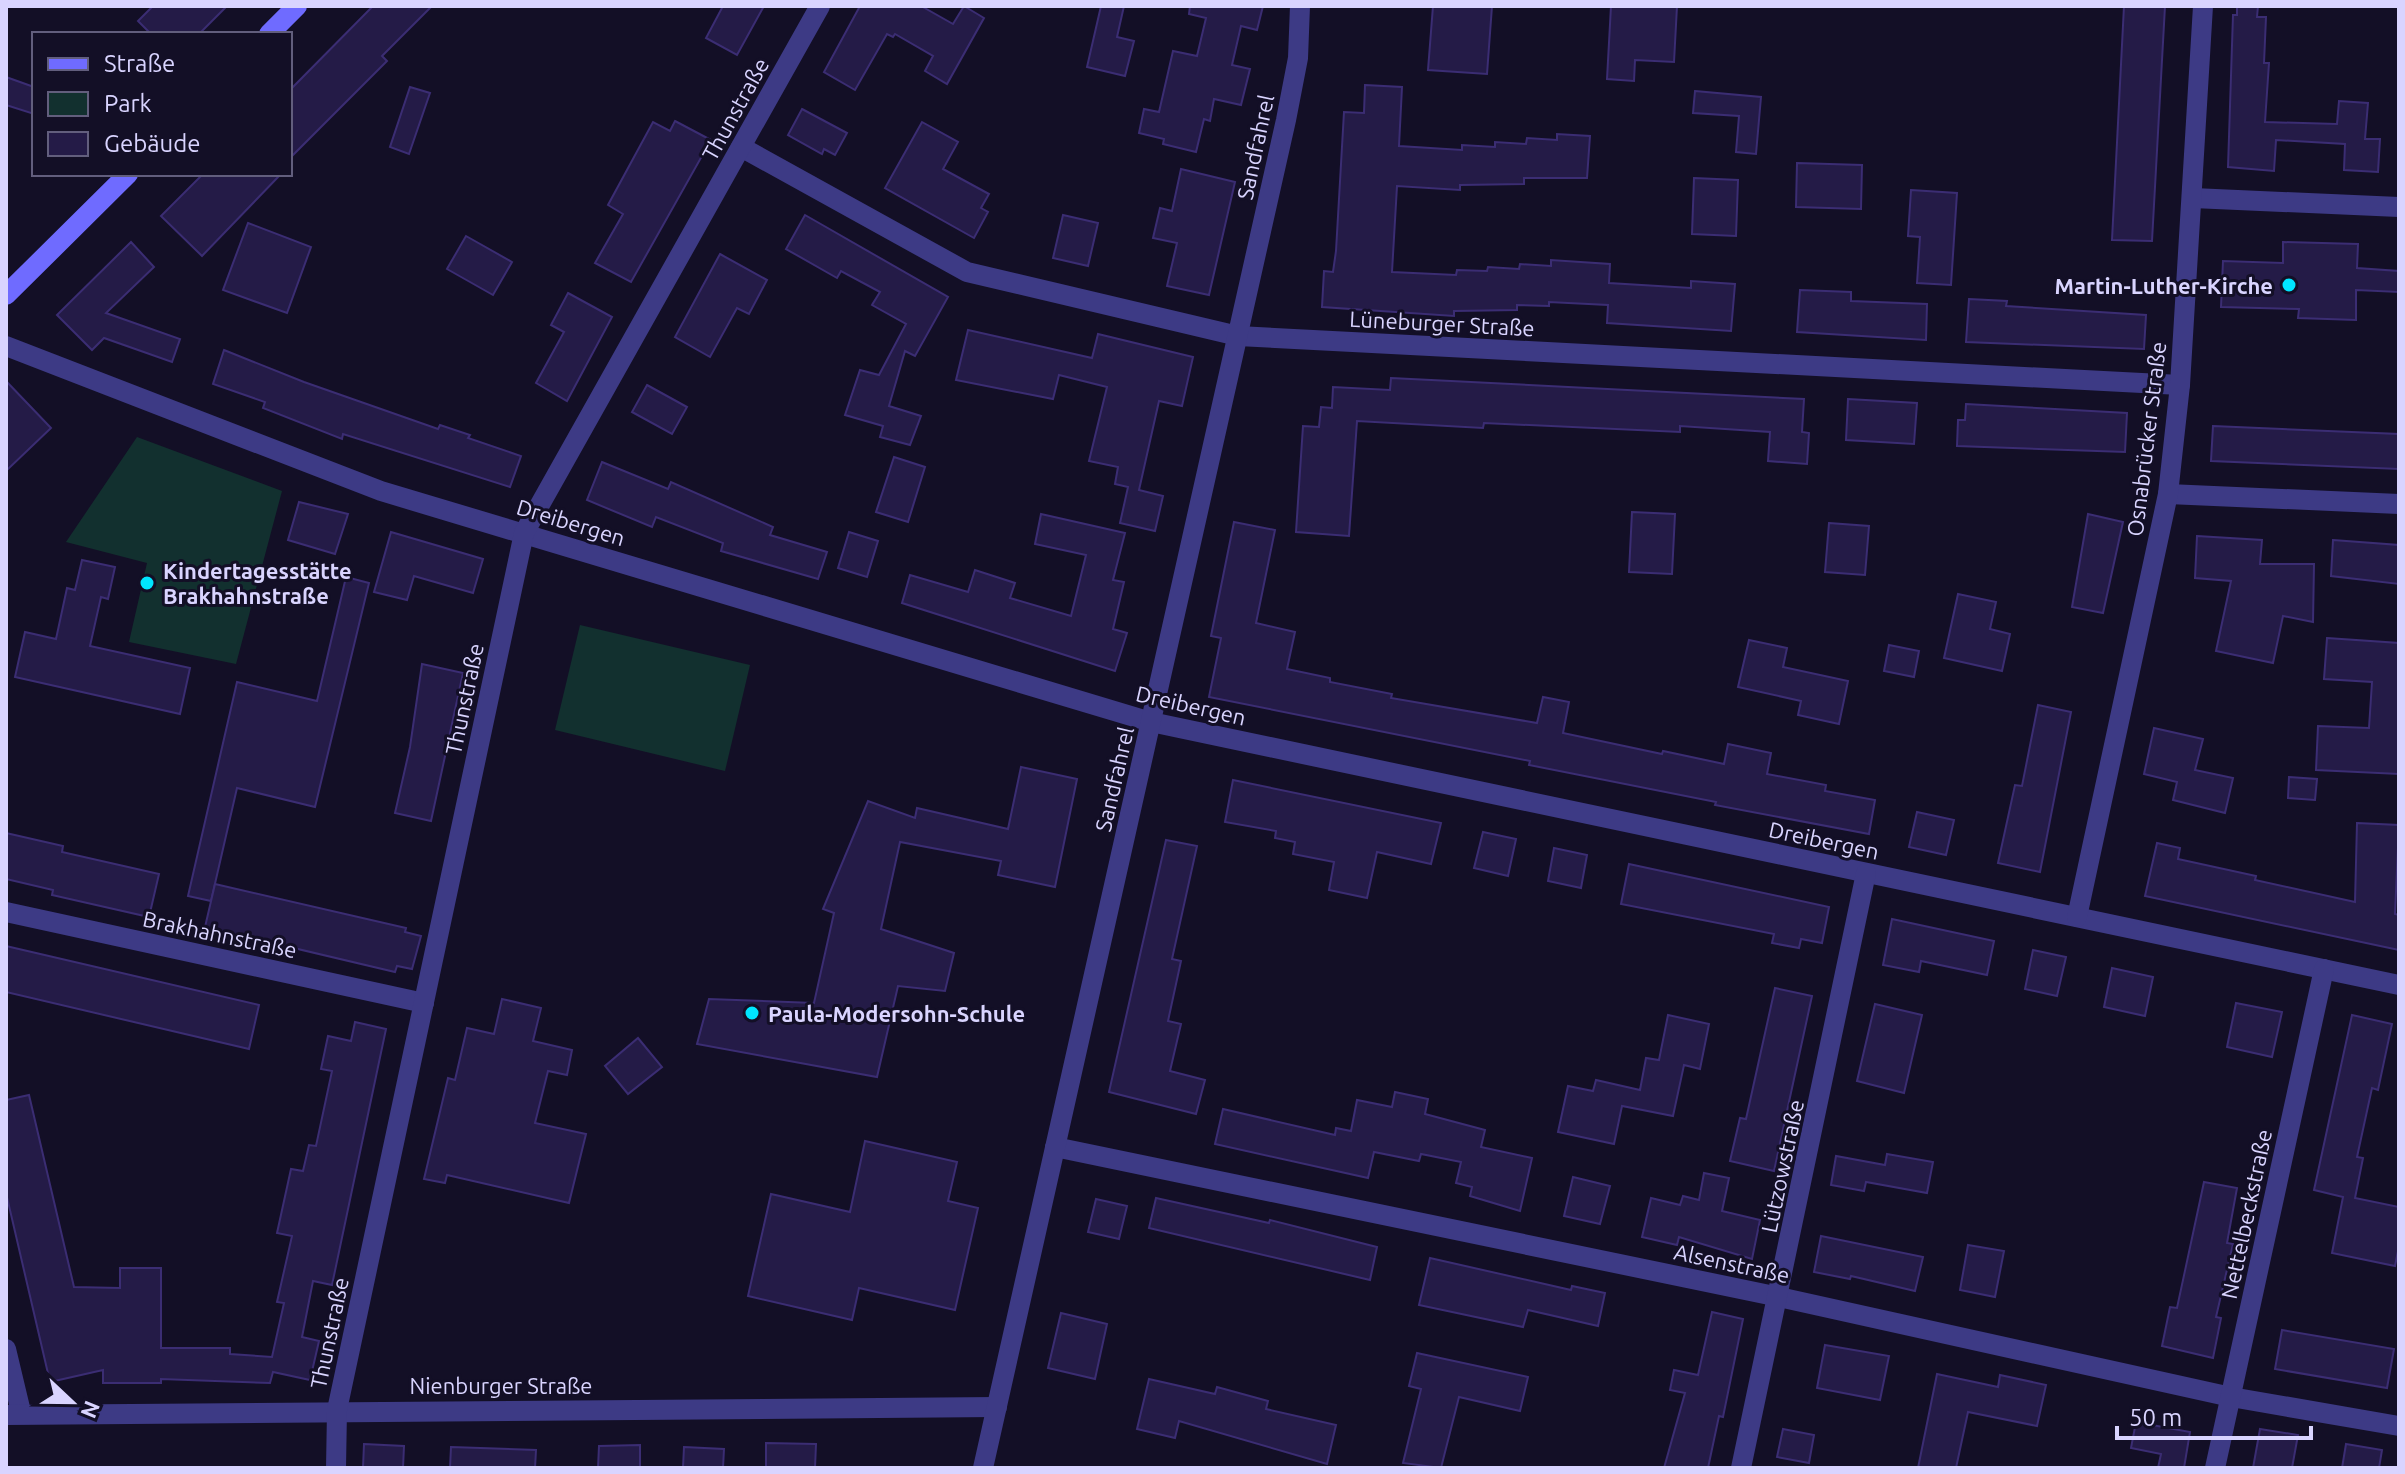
<svg xmlns="http://www.w3.org/2000/svg" width="2405" height="1474" viewBox="0 0 2405 1474" font-family="Ubuntu,sans-serif">
<style>
.green{fill:#12302f}
.building{fill:#241b47;stroke:#3b2d73;stroke-width:2}
.lines{fill:none;stroke-linecap:round;stroke-linejoin:round}
.street{stroke:#3d3a85;stroke-width:20}
.secondary{stroke:#6f6bff;stroke-width:20}
.poi-dot{fill:#00e5ff;stroke:#130f26;stroke-width:3}
.labels{text-anchor:middle;dominant-baseline:central;stroke-width:6;stroke-linejoin:round;paint-order:stroke}
.street-label{font-size:22px;fill:#d9d4ff;stroke:#130f26}
.poi-label{font-size:22px;font-weight:bold;fill:#d9d4ff;stroke:#130f26;text-anchor:start}
</style>
<rect width="100%" height="100%" fill="#130f26"/>
<g class="green">
<polygon points="137,437 282,491 236,664 129,642 147,563 66,542"/>
<polygon points="580,625 750,665 725,771 555,730"/>
</g>
<g class="building">
<polygon points="153,6 227,6 199,34 151,34 138,21"/>
<polygon points="373,6 432,6 382,56 387,61 290,158 290,90"/>
<polygon points="723,6 764,6 737,55 706,38"/>
<polygon points="860,6 921,6 953,24 964,6 984,18 947,84 925,71 933,56 895,34 893,37 887,34 855,90 824,72"/>
<polygon points="1101,6 1124,6 1117,37 1134,41 1125,76 1087,67"/>
<polygon points="1190,6 1263,6 1257,30 1241,26 1232,65 1250,69 1241,105 1214,99 1210,121 1204,119 1196,152 1163,144 1164,139 1139,133 1144,109 1159,112 1173,51 1197,56 1206,18 1189,14"/>
<polygon points="1433,6 1492,6 1487,74 1428,70"/>
<polygon points="1611,6 1677,6 1674,62 1635,60 1634,81 1607,79"/>
<polygon points="2124,6 2165,6 2152,241 2112,240"/>
<polygon points="2237,6 2258,6 2257,17 2266,17 2264,63 2269,63 2265,122 2337,124 2339,101 2368,103 2365,139 2380,139 2378,172 2344,170 2345,144 2276,140 2274,171 2228,167 2233,15 2237,15"/>
<polygon points="6,77 34,87 34,114 6,105"/>
<polygon points="1365,85 1402,87 1399,146 1462,150 1462,145 1495,147 1495,142 1526,144 1527,138 1557,140 1557,134 1590,136 1587,178 1524,178 1524,184 1460,185 1460,190 1397,186 1392,272 1456,275 1457,270 1487,271 1488,267 1519,269 1520,264 1551,266 1551,260 1610,264 1609,283 1691,288 1691,281 1735,284 1731,331 1607,323 1608,305 1549,302 1549,306 1517,305 1517,310 1454,311 1454,316 1322,307 1324,271 1333,272 1336,251 1344,112 1364,113"/>
<polygon points="410,87 430,93 409,154 390,147"/>
<polygon points="1695,91 1761,97 1756,154 1736,152 1739,116 1693,113"/>
<polygon points="802,109 847,133 835,155 824,149 822,154 788,135"/>
<polygon points="675,121 711,140 631,282 595,263 623,214 608,205 653,122 670,131"/>
<polygon points="922,122 958,142 943,169 989,194 981,208 988,212 974,238 885,188"/>
<polygon points="1797,163 1862,165 1861,209 1796,207"/>
<polygon points="1181,169 1235,182 1209,295 1167,286 1177,243 1153,238 1160,208 1172,211"/>
<polygon points="203,174 281,174 202,256 161,216"/>
<polygon points="1694,178 1738,180 1736,236 1692,234"/>
<polygon points="1911,190 1957,193 1951,285 1917,283 1920,237 1908,236"/>
<polygon points="805,215 948,297 915,356 905,351 889,406 921,416 910,445 880,437 883,426 845,415 860,370 879,375 906,324 872,305 880,292 841,271 837,278 786,249"/>
<polygon points="1063,215 1098,223 1088,266 1053,258"/>
<polygon points="248,223 311,247 287,313 223,290"/>
<polygon points="466,236 512,262 493,295 447,269"/>
<polygon points="131,242 154,267 106,313 180,339 172,362 104,338 92,350 57,315"/>
<polygon points="2283,242 2358,244 2357,268 2399,271 2399,292 2356,290 2356,320 2298,318 2299,309 2221,307 2223,261 2283,263"/>
<polygon points="720,254 767,280 749,314 737,308 710,357 675,337"/>
<polygon points="1800,290 1851,292 1851,301 1927,304 1926,340 1797,332"/>
<polygon points="568,293 612,317 567,401 536,383 564,332 551,325"/>
<polygon points="1969,299 2007,301 2006,306 2146,315 2144,349 1966,342"/>
<polygon points="968,330 1092,358 1098,334 1193,357 1182,406 1159,401 1139,490 1163,496 1155,531 1120,523 1128,487 1115,484 1118,467 1089,461 1107,387 1059,375 1053,399 956,380"/>
<polygon points="224,350 304,382 438,429 440,425 470,435 468,438 521,456 510,487 343,434 342,439 263,408 265,402 213,384"/>
<polygon points="1391,378 1804,399 1802,432 1809,433 1807,464 1768,461 1770,432 1680,426 1680,432 1484,423 1483,428 1357,421 1349,536 1296,532 1303,426 1319,427 1321,407 1332,408 1333,387 1390,390"/>
<polygon points="6,381 51,428 6,471"/>
<polygon points="647,385 687,407 672,434 632,412"/>
<polygon points="1848,399 1917,403 1914,444 1846,440"/>
<polygon points="1966,404 2127,413 2125,452 1957,446 1958,420 1965,420"/>
<polygon points="2213,426 2399,434 2399,469 2211,461"/>
<polygon points="894,457 925,467 908,522 876,512"/>
<polygon points="602,462 668,489 671,482 773,527 770,535 827,552 818,579 721,551 723,543 656,517 652,527 587,500"/>
<polygon points="299,502 348,514 335,554 288,540"/>
<polygon points="1632,512 1675,514 1672,574 1629,572"/>
<polygon points="1041,514 1125,533 1113,580 1124,582 1113,629 1127,633 1115,671 902,603 910,575 968,592 975,570 1015,583 1010,598 1071,616 1086,555 1035,544"/>
<polygon points="2088,514 2123,522 2103,613 2072,607"/>
<polygon points="1234,522 1275,530 1256,623 1295,632 1287,669 1330,678 1330,682 1392,694 1391,698 1537,723 1543,697 1569,702 1563,733 1662,754 1663,751 1724,764 1728,744 1771,753 1767,774 1826,785 1825,791 1875,800 1869,834 1715,805 1716,802 1529,765 1530,761 1209,697 1221,638 1211,636"/>
<polygon points="1829,523 1869,526 1865,575 1825,572"/>
<polygon points="391,532 483,559 473,593 414,576 407,600 374,592"/>
<polygon points="849,532 878,541 867,577 838,568"/>
<polygon points="2197,536 2262,540 2260,564 2314,564 2313,622 2283,616 2273,663 2216,651 2231,581 2195,578"/>
<polygon points="2333,540 2399,545 2399,584 2331,576"/>
<polygon points="82,560 115,567 108,599 101,597 90,646 190,668 180,714 15,677 25,632 56,639 67,588 75,590"/>
<polygon points="346,577 369,583 315,807 237,788 211,901 188,896 237,682 317,701"/>
<polygon points="1958,594 1996,602 1990,629 2010,634 2002,671 1944,658"/>
<polygon points="2327,638 2399,643 2399,774 2316,770 2318,726 2369,728 2372,682 2324,679"/>
<polygon points="1749,640 1787,648 1783,667 1848,681 1839,724 1798,715 1801,701 1738,687"/>
<polygon points="1889,645 1919,651 1914,677 1884,671"/>
<polygon points="422,664 463,673 431,821 395,813 410,747"/>
<polygon points="2038,705 2071,712 2040,872 1998,863 2015,785 2022,786"/>
<polygon points="2154,728 2203,739 2195,770 2233,778 2225,813 2173,800 2177,782 2144,774"/>
<polygon points="1021,767 1077,779 1055,887 998,875 1001,861 900,842 881,929 954,953 945,991 898,986 877,1077 697,1044 709,999 814,1003 834,913 823,909 868,801 915,818 917,808 1008,829"/>
<polygon points="2289,777 2317,779 2315,800 2288,798"/>
<polygon points="1233,780 1441,823 1431,864 1377,852 1367,898 1329,890 1334,862 1293,854 1295,842 1275,838 1276,831 1225,822"/>
<polygon points="1917,812 1954,820 1946,855 1909,847"/>
<polygon points="2357,823 2399,825 2395,914 2399,915 2399,950 2145,896 2157,843 2180,848 2178,859 2256,876 2255,880 2355,902"/>
<polygon points="1483,832 1516,839 1508,876 1474,868"/>
<polygon points="6,833 63,846 62,852 159,874 149,917 52,895 53,890 6,879"/>
<polygon points="1166,840 1197,846 1172,959 1181,961 1168,1021 1181,1024 1170,1071 1205,1080 1196,1114 1109,1092"/>
<polygon points="1554,848 1587,855 1581,888 1548,881"/>
<polygon points="1629,864 1829,907 1822,943 1801,939 1799,948 1772,943 1774,934 1621,904"/>
<polygon points="215,884 406,928 405,932 421,936 412,969 397,966 395,972 205,927"/>
<polygon points="1892,919 1994,941 1987,975 1921,961 1919,972 1883,965"/>
<polygon points="6,946 259,1005 249,1049 6,992"/>
<polygon points="2033,950 2066,957 2057,996 2025,989"/>
<polygon points="2112,968 2153,977 2145,1016 2104,1007"/>
<polygon points="1775,988 1812,996 1774,1171 1730,1161 1740,1118 1746,1119"/>
<polygon points="502,999 541,1008 533,1041 572,1050 567,1075 548,1071 535,1123 586,1134 569,1203 447,1175 445,1183 424,1179 448,1078 455,1080 467,1028 494,1034"/>
<polygon points="2236,1003 2282,1012 2272,1057 2227,1047"/>
<polygon points="1875,1004 1922,1015 1904,1093 1857,1081"/>
<polygon points="1668,1015 1709,1024 1700,1069 1684,1065 1673,1116 1622,1106 1614,1144 1558,1132 1568,1086 1593,1091 1596,1080 1640,1090 1646,1058 1659,1060"/>
<polygon points="2352,1015 2392,1024 2378,1090 2372,1088 2357,1157 2363,1158 2355,1198 2399,1207 2399,1246 2395,1266 2332,1253 2343,1197 2314,1190"/>
<polygon points="355,1022 386,1029 332,1285 313,1281 302,1337 319,1341 310,1380 273,1372 270,1383 161,1379 161,1383 103,1383 103,1370 50,1382 6,1193 6,1100 29,1095 74,1287 120,1288 120,1268 161,1268 161,1348 230,1348 230,1354 272,1357 284,1303 277,1302 292,1236 277,1233 291,1169 303,1171 309,1145 316,1146 332,1071 321,1069 328,1036 351,1041"/>
<polygon points="638,1038 662,1067 628,1094 605,1066"/>
<polygon points="1395,1092 1428,1099 1425,1114 1485,1130 1481,1147 1532,1158 1520,1211 1470,1196 1472,1187 1456,1183 1461,1162 1421,1154 1419,1161 1374,1152 1368,1178 1215,1144 1223,1109 1335,1135 1336,1128 1351,1131 1357,1100 1392,1107"/>
<polygon points="865,1141 957,1162 948,1201 978,1208 955,1310 859,1288 852,1320 748,1296 771,1194 850,1212"/>
<polygon points="1887,1154 1933,1162 1927,1193 1866,1182 1864,1191 1831,1185 1836,1156 1885,1165"/>
<polygon points="1704,1173 1729,1178 1722,1211 1760,1220 1752,1259 1679,1237 1677,1245 1642,1237 1651,1198 1680,1205 1683,1196 1699,1200"/>
<polygon points="1573,1177 1610,1186 1600,1224 1564,1216"/>
<polygon points="2204,1182 2237,1188 2227,1243 2233,1244 2216,1317 2221,1318 2213,1358 2162,1346 2170,1307 2177,1308"/>
<polygon points="1156,1198 1269,1223 1270,1220 1377,1247 1370,1280 1149,1228"/>
<polygon points="1096,1199 1127,1206 1119,1239 1088,1232"/>
<polygon points="1821,1236 1923,1257 1915,1291 1851,1276 1850,1279 1814,1272"/>
<polygon points="1968,1245 2004,1251 1995,1297 1960,1290"/>
<polygon points="1430,1258 1571,1290 1572,1286 1605,1293 1598,1326 1528,1310 1523,1327 1419,1305"/>
<polygon points="1712,1312 1743,1319 1723,1417 1719,1416 1708,1468 1664,1468 1685,1393 1670,1390 1674,1370 1698,1375"/>
<polygon points="1061,1313 1107,1324 1095,1379 1048,1368"/>
<polygon points="2282,1330 2394,1349 2387,1388 2275,1369"/>
<polygon points="1825,1345 1889,1356 1880,1400 1817,1388"/>
<polygon points="1417,1353 1528,1377 1520,1411 1459,1397 1441,1468 1403,1463 1421,1389 1409,1386"/>
<polygon points="1937,1374 1998,1387 2000,1375 2046,1385 2037,1426 1968,1412 1956,1468 1918,1468"/>
<polygon points="1149,1379 1215,1394 1217,1387 1268,1401 1266,1409 1336,1425 1327,1464 1179,1421 1175,1438 1137,1429"/>
<polygon points="2136,1422 2190,1432 2184,1468 2158,1468 2161,1454 2131,1448"/>
<polygon points="1783,1429 1814,1435 1809,1463 1777,1457"/>
<polygon points="2260,1429 2298,1435 2292,1468 2253,1468"/>
<polygon points="766,1443 816,1444 815,1468 766,1468"/>
<polygon points="364,1444 404,1446 403,1468 363,1468"/>
<polygon points="2346,1444 2382,1450 2379,1468 2342,1468"/>
<polygon points="640,1445 640,1468 598,1468 599,1446"/>
<polygon points="451,1447 536,1450 535,1468 450,1468"/>
<polygon points="684,1447 724,1449 723,1468 683,1468"/>
</g>
<g class="lines">
<g class="street">
<polyline points="741,147 967,272 1238,336 2180,385"/>
<polyline points="2193,198 2399,207"/>
<polyline points="6,346 381,491 1151,722 2399,985"/>
<polyline points="2168,494 2399,504"/>
<polyline points="6,912 424,1003"/>
<polyline points="2077,917 2168,494 2180,385 2203,6"/>
<polyline points="1055,1147 1779,1297 2231,1397 2399,1426"/>
<polyline points="6,1349 21,1412"/>
<polyline points="6,1415 997,1407"/>
<polyline points="336,1468 337,1410 524,533 820,6"/>
<polyline points="983,1468 1286,120 1298,58 1300,6"/>
<polyline points="1741,1468 1866,873"/>
<polyline points="2215,1468 2324,969"/>
</g>
<g class="secondary">
<polyline points="269,34 297,6"/>
<polyline points="6,295 128,174"/>
</g>
</g>
<g class="poi-dot">
<circle cx="2289" cy="285" r="8"/>
<circle cx="147" cy="583" r="8"/>
<circle cx="752" cy="1013" r="8"/>
</g>
<g class="labels">
<g class="street-label">
<text transform="translate(735 109) rotate(-61)">Thunstraße</text>
<text transform="translate(1255 147) rotate(-78)">Sandfahrel</text>
<text transform="translate(1442 323) rotate(3)">Lüneburger Straße</text>
<text transform="translate(2146 439) rotate(-83)">Osnabrücker Straße</text>
<text transform="translate(571 522) rotate(17)">Dreibergen</text>
<text transform="translate(464 699) rotate(-78)">Thunstraße</text>
<text transform="translate(1191 705) rotate(13)">Dreibergen</text>
<text transform="translate(1114 779) rotate(-77)">Sandfahrel</text>
<text transform="translate(1824 840) rotate(12)">Dreibergen</text>
<text transform="translate(220 934) rotate(12)">Brakhahnstraße</text>
<text transform="translate(1782 1166) rotate(-78)">Lützowstraße</text>
<text transform="translate(2246 1214) rotate(-78)">Nettelbeckstraße</text>
<text transform="translate(1732 1263) rotate(12)">Alsenstraße</text>
<text transform="translate(329 1333) rotate(-78)">Thunstraße</text>
<text x="501" y="1385">Nienburger Straße</text>
</g>
<g class="poi-label">
<text x="2273" y="285" text-anchor="end">Martin-Luther-Kirche</text>
<text x="163" y="570">Kindertagesstätte<tspan x="163" dy="25">Brakhahnstraße</tspan></text>
<text x="768" y="1013">Paula-Modersohn-Schule</text>
</g>
</g>
<rect width="2405" height="1474" fill="none" stroke="#d9d4ff" stroke-width="16"/>
<rect x="32" y="32" width="260" height="144" fill="#130f26" stroke="#625e7d" stroke-width="2"/>
<rect x="48" y="58" width="40" height="12" fill="#6f6bff" stroke="#625e7d" stroke-width="2"/>
<text x="104" y="72" font-size="24" fill="#d9d4ff">Straße</text>
<rect x="48" y="92" width="40" height="24" fill="#12302f" stroke="#625e7d" stroke-width="2"/>
<text x="104" y="112" font-size="24" fill="#d9d4ff">Park</text>
<rect x="48" y="132" width="40" height="24" fill="#241b47" stroke="#625e7d" stroke-width="2"/>
<text x="104" y="152" font-size="24" fill="#d9d4ff">Gebäude</text>
<g transform="translate(72 1402) rotate(112)" stroke="#130f26" stroke-width="6" paint-order="stroke">
<path d="M0-6L14 30L0 20L-14 30Z" fill="#d9d4ff"/>
<text y="-12" font-size="22" font-weight="bold" text-anchor="middle" fill="#d9d4ff">N</text>
</g>
<path d="M2117 1426v12h194v-12" fill="none" stroke="#d9d4ff" stroke-width="4"/>
<text x="2129" y="1426" font-size="24" fill="#d9d4ff" stroke="#130f26" stroke-width="6" paint-order="stroke">50 m</text>
</svg>
